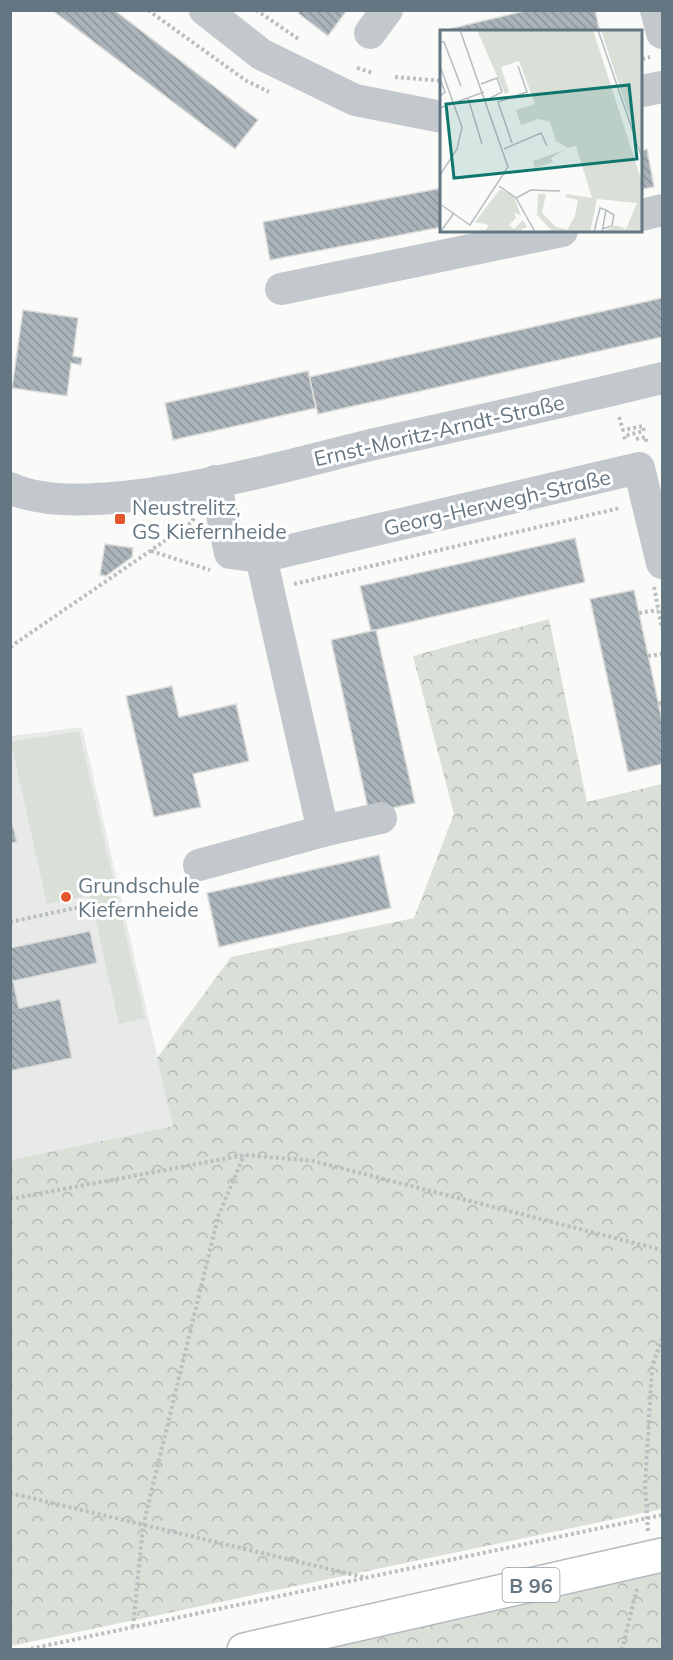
<svg xmlns="http://www.w3.org/2000/svg" width="673" height="1660" viewBox="0 0 673 1660" font-family="Mulish,sans-serif">
<style>
.built{fill:#e8e9e9}
.forest{fill:url(#forest-crowns)}
.pitch{fill:#dadfd7}
.building{fill:url(#building-back-hatch);stroke:#dcdcda;stroke-width:1.5}
.lines{fill:none;stroke-linecap:round;stroke-linejoin:round}
.major-casing{stroke:#b5babe;stroke-width:36}
.path{stroke:#bbbfc2;stroke-width:4;stroke-dasharray:3 3;stroke-linecap:butt}
.minor{stroke:#c3c8cc;stroke-width:32}
.major{stroke:#fff;stroke-width:33}
.poi-dot{fill:#e4572e;stroke:#fff;stroke-width:2}
.labels{text-anchor:middle;dominant-baseline:central;stroke-width:6;stroke-linejoin:round;paint-order:stroke}
.shield{fill:#fff;stroke:#939fa8;stroke-width:1.5}
.shield-label{font-size:20px;font-weight:bold;fill:#657683}
.street-label{font-size:21px;fill:#657683;stroke:#fff}
.poi-label{font-size:21px;fill:#657683;stroke:#fff;text-anchor:start}
.inset-road{fill:none;stroke:#b5bdc2;stroke-width:1.5}
.view{fill:#0f766e;fill-opacity:0.15;stroke:#0f766e;stroke-width:3}
.inset-edge{fill:none;stroke:#657683;stroke-width:3}
</style>
<defs>
<pattern id="forest-crowns" width="20" height="18" patternUnits="userSpaceOnUse" patternTransform="scale(1.5)"><rect width="20" height="18" fill="#dadfd7"/><path d="M2 6a3 3 0 1 1 6 0M12 15a3 3 0 1 1 6 0" fill="none" stroke="#b4b9b4"/></pattern>
<pattern id="building-back-hatch" width="6" height="6" patternUnits="userSpaceOnUse" patternTransform="scale(1.5)"><rect width="6" height="6" fill="#aab3b9"/><path d="M-1 5l2 2M0 0l6 6M5-1l2 2" fill="none" stroke="#8e969c"/></pattern>
</defs>
<rect width="100%" height="100%" fill="#fafaf8"/>
<polygon class="built" points="82,727 173,1126 11,1160 10,736"/>
<g class="forest">
<polygon points="549,619 587,802 662,784 662,1509 11,1646 11,1160 173,1126 157,1058 231,957 414,918 454,814 413,656"/>
<polygon points="662,1571 662,1649 313,1650"/>
</g>
<polygon class="pitch" points="79,731 145,1018 119,1024 90,895 47,904 11,742"/>
<g class="building">
<polygon points="52,10 114,10 258,120 235,149"/>
<polygon points="300,10 347,10 328,36 298,13"/>
<polygon points="529,10 595,10 600,32 450,32 449,29"/>
<polygon points="647,149 654,187 642,189 642,151"/>
<polygon points="442,188 442,227 270,260 263,222"/>
<polygon points="662,298 662,337 318,414 309,377"/>
<polygon points="23,310 78,318 73,356 82,358 81,365 71,363 67,396 12,388"/>
<polygon points="308,371 316,408 173,440 165,403"/>
<polygon points="575,538 585,582 371,631 360,586"/>
<polygon points="105,544 133,548 132,557 106,576 100,575"/>
<polygon points="634,590 662,720 662,764 628,772 590,599"/>
<polygon points="376,630 415,803 369,813 331,640"/>
<polygon points="172,686 179,717 236,704 249,761 193,774 201,807 154,817 126,696"/>
<polygon points="12,822 17,842 10,843 10,823"/>
<polygon points="379,855 391,908 219,947 207,893"/>
<polygon points="90,931 97,963 13,981 19,1008 60,999 72,1058 10,1071 10,948"/>
</g>
<g class="lines">
<g class="major-casing">
<polyline id="major" points="244,1650 662,1555"/>
</g>
<g class="path">
<polyline points="148,10 245,80 269,92"/>
<polyline points="256,10 300,40"/>
<polyline points="642,59 650,57"/>
<polyline points="357,68 373,73"/>
<polyline points="395,77 442,81"/>
<polyline points="619,417 623,430 643,426 644,431 624,436 626,442"/>
<polyline points="636,439 646,437 646,443"/>
<polyline points="151,551 210,570"/>
<polyline points="294,584 620,508"/>
<polyline points="654,587 662,629"/>
<polyline points="639,613 658,610"/>
<polyline points="10,647 191,523 194,518"/>
<polyline points="648,656 662,654"/>
<polyline points="659,704 662,703"/>
<polyline points="10,922 89,905"/>
<polyline points="10,1199 245,1155 313,1161 662,1250"/>
<polyline points="10,1493 363,1577"/>
<polyline points="648,1531 645,1487 652,1367 662,1339"/>
<polyline points="133,1627 143,1526 218,1217 244,1155"/>
<polyline points="25,1650 662,1515"/>
<polyline points="622,1650 637,1588"/>
</g>
<g class="minor">
<polyline points="205,10 261,54 355,100 442,117"/>
<polyline points="656,10 662,33"/>
<polyline points="370,33 387,10"/>
<polyline points="642,91 662,87"/>
<polyline points="642,215 662,210"/>
<polyline points="281,289 562,231"/>
<path d="M10,488C88,525 293,463 379,443C474,422 568,401 662,378"/>
<polyline points="261,557 639,468 662,563"/>
<polyline points="323,831 381,818"/>
<polyline points="199,865 323,831 261,557 230,553 215,481"/>
</g>
<use href="#major" class="major"/>
</g>
<g class="poi-dot">
<rect x="114" y="513" width="12" height="12" rx="3"/>
<circle cx="66" cy="897" r="6"/>
</g>
<g class="labels">
<rect class="shield" x="502.5" y="1568" width="57" height="34" rx="4.5"/>
<g class="shield-label">
<text x="531" y="1585">B 96</text>
</g>
<g class="street-label">
<text transform="translate(439 430) rotate(-13)">Ernst-Moritz-Arndt-Straße</text>
<text transform="translate(497 502) rotate(-13)">Georg-Herwegh-Straße</text>
</g>
<g class="poi-label">
<text x="132" y="507">Neustrelitz,<tspan x="132" dy="24">GS Kiefernheide</tspan></text>
<text x="78" y="885">Grundschule<tspan x="78" dy="24">Kiefernheide</tspan></text>
</g>
</g>
<g transform="translate(440 30)">
<rect width="202" height="202" fill="#fafaf8"/>
<path d="M60,159L74,167L81,186L74,182L76,188L69,195L74,199L83,190L87,197L77,202H44L40,199L45,201L49,195L35,192ZM98,164H106L102,183L115,196L127,200L135,186L153,189L150,202H113L97,185Z" fill="#dadfd7"/>
<path d="M37,0H153L202,152V202H163L176,195L186,199L197,173L157,169L153,189L135,186L138,170L125,167L127,164L152,168L136,116L128,118L116,111L110,92L98,89L81,95L76,80L95,74L79,31L61,37L69,62L65,64ZM161,0H202V125Z" fill="#dadfd7"/>
<path d="M124,120L111,128L113,132L95,138L93,131Z" fill="#dadfd7"/>
<path class="inset-road" d="M158,0L203,131M0,12H4L21,56M0,36L22,97L17,119L0,145M0,49L5,62L0,66M41,54L57,48L62,62L47,70M28,68L42,114M0,78L44,62M72,113L58,72L87,62L78,36M64,119L101,103L107,116M59,156L76,168L95,202M76,168L91,160L120,161M0,174L30,195L68,137L20,0M162,199L172,196L174,185L166,180M1,201L14,183M154,202L160,178L166,180L162,202"/>
<path class="view" d="M189,55L197,129L14,148L6,74Z"/>
<rect width="202" height="202" class="inset-edge"/>
</g>
<rect width="673" height="1660" fill="none" stroke="#657683" stroke-width="24"/>
</svg>
